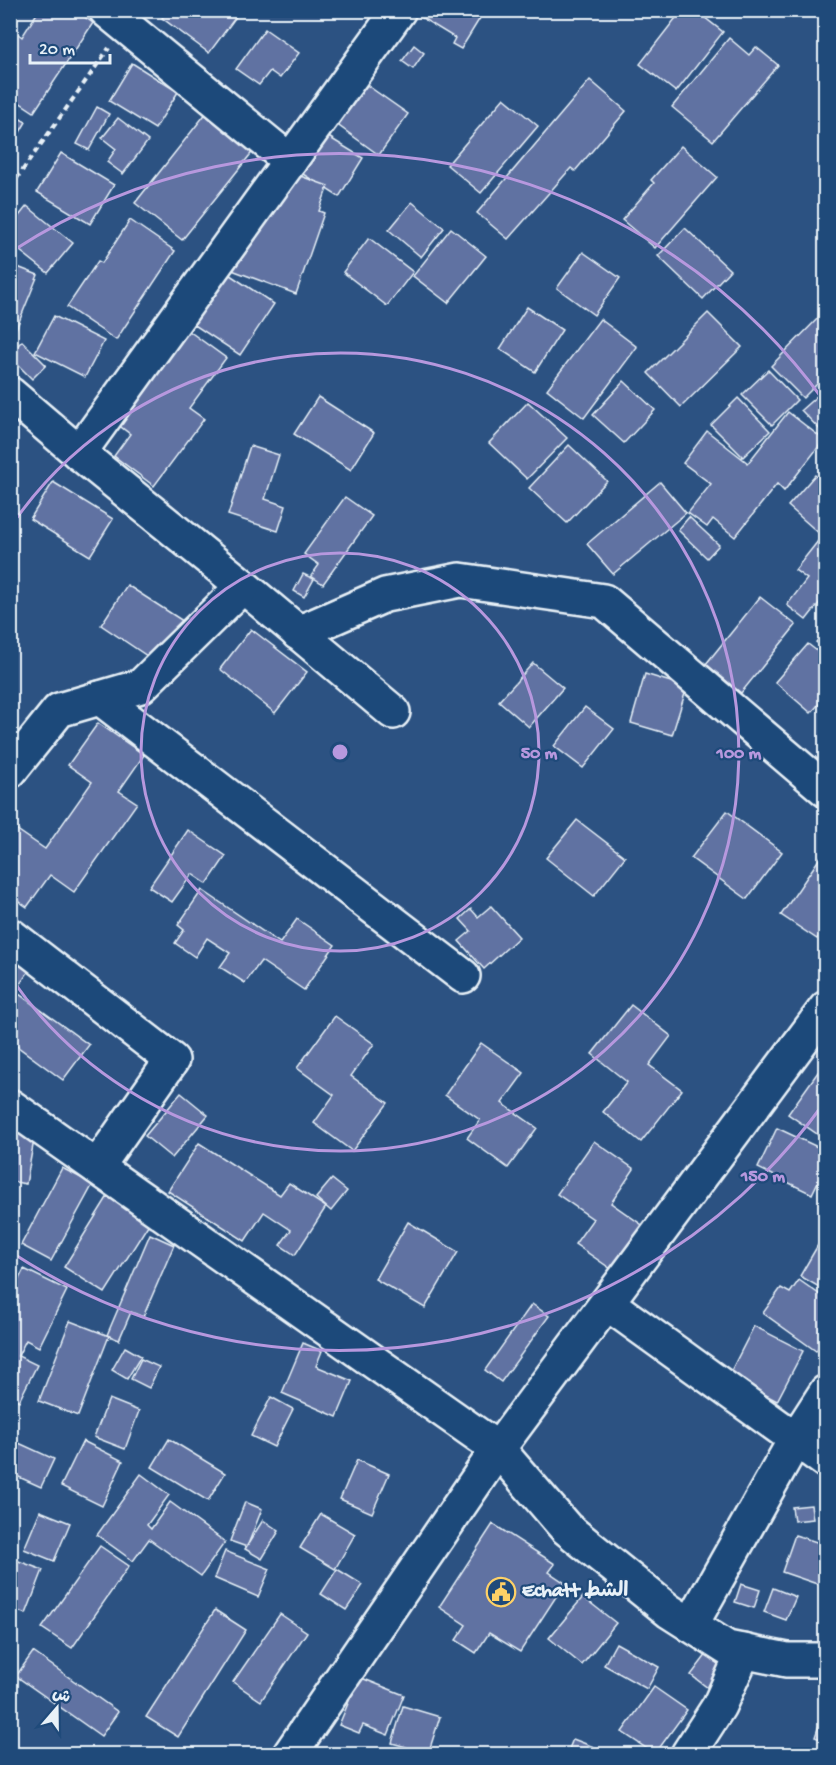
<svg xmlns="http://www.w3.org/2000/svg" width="836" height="1765" viewBox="0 0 836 1765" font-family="'Gochi Hand','Playpen Sans Arabic',sans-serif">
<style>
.building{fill:#6172a2;stroke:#e8f1f8;stroke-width:1.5}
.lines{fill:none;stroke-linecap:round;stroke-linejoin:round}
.minor-casing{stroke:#e8f1f8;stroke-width:38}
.path{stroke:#e8f1f8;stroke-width:4;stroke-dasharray:6 4.5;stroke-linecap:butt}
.minor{stroke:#1f4a7a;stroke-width:33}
.ring{fill:none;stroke:#b798de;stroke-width:3}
.labels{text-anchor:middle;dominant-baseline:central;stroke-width:4.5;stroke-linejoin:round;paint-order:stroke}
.poi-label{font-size:20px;font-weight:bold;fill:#e8f1f8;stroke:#1f4a7a;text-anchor:start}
.centre{fill:#b798de;stroke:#1f4a7a;stroke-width:3}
.ring-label{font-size:18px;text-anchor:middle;font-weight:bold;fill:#b798de;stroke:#1f4a7a;stroke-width:4.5;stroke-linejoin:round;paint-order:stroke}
</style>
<rect width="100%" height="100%" fill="#2c5282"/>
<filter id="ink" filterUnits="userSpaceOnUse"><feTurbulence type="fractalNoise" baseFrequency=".0167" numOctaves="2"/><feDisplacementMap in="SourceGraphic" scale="12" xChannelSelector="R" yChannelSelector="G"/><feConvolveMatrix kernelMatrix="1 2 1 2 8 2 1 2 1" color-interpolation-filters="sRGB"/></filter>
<g filter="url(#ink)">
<g class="building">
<polygon points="39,10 74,10 93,23 34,112 10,96 10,34 13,30 22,37"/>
<polygon points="168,10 241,10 209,53 162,18"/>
<polygon points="416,10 485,10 461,49 452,44 455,38 414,13"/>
<polygon points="682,10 695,10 723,32 676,92 640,64"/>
<polygon points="265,29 299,53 280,78 270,71 259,85 236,69"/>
<polygon points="729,38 749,55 756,47 778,65 713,141 672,107"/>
<polygon points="414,45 424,53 413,69 402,61"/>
<polygon points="132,63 178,92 155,129 109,101"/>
<polygon points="590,80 626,111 575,171 571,168 508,239 477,213"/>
<polygon points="361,81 408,114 379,155 332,121"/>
<polygon points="504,98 538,126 481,193 447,165"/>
<polygon points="97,107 109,114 89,150 77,144"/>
<polygon points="207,112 254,150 182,240 135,203"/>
<polygon points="10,113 26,122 10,149"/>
<polygon points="118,118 148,141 123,174 107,162 116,149 102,138"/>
<polygon points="322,133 363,158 339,197 298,171"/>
<polygon points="681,146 717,177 655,248 622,220 654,183 651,180"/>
<polygon points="61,153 114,185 90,224 37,192"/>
<polygon points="292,173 328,186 319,211 324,213 296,294 232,270 258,196 281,204"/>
<polygon points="412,202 444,228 421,257 389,230"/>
<polygon points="27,206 73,243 48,273 10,243 10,227"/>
<polygon points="130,220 175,251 116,340 67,307 98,261 102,263"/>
<polygon points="451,228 486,256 448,303 413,276"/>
<polygon points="685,228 730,270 703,299 658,256"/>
<polygon points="369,238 413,272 387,306 343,272"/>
<polygon points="583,252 620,278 594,315 557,288"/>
<polygon points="10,264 38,275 12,339 10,339"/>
<polygon points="221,269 274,304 240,355 187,320"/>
<polygon points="527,307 562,330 535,372 500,349"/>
<polygon points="825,311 826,375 803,398 771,366"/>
<polygon points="708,313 742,347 681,407 648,373"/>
<polygon points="54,316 104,341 85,377 35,352"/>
<polygon points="600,319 637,347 584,418 547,389"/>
<polygon points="182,326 226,358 189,408 204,419 154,486 114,456 130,434 113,421"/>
<polygon points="22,341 46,365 32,379 10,357 10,353"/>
<polygon points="768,370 797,400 772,425 742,395"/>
<polygon points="624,381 655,410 624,443 593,415"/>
<polygon points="826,388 826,436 801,410"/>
<polygon points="318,397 374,433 351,470 294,434"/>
<polygon points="738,398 770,431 743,457 711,425"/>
<polygon points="528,402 567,438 527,479 489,443"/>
<polygon points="788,412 824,440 784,491 777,484 735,537 713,519 707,527 688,513 711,484 683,463 707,431 748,463"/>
<polygon points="569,445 607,481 567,523 529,488"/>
<polygon points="250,446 279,455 265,499 286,506 278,531 228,515"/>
<polygon points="815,475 826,484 826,530 821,535 788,506"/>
<polygon points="53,482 113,519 90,556 30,519"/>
<polygon points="660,482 686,513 613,574 587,544"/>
<polygon points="345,497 372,516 323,584 311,576 319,565 304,554"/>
<polygon points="689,517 719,545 707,558 678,530"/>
<polygon points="826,531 826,598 824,597 806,620 787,605 807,579 795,570"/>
<polygon points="303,574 314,579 304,597 294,591"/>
<polygon points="127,585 186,623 159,664 101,625"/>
<polygon points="760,597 796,625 741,693 706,664"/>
<polygon points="251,629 307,672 275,713 220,669"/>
<polygon points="824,633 826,634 826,649 816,642"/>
<polygon points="808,644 826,658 826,696 811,713 775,682"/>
<polygon points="533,663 563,688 529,727 499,701"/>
<polygon points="645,674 687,687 672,735 631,723"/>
<polygon points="585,707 614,729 583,768 554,746"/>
<polygon points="98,723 144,755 119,791 137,803 74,892 50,875 27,907 10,895 10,831 13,827 45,849 92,782 68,765"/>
<polygon points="727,811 782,852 747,899 691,858"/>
<polygon points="577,820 625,857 594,896 546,858"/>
<polygon points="188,830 226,856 207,884 192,874 172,902 149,887"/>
<polygon points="826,849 826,927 817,939 781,915"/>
<polygon points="202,890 280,943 297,919 335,945 304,990 261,961 245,983 220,967 230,953 207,938 195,957 175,943 184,930 178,925"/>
<polygon points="491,906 519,937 484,969 459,941 471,931 460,919 471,909 478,917"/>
<polygon points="10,958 29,971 15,991 89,1045 63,1080 10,1041"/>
<polygon points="631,1005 671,1036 649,1065 682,1090 641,1142 603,1112 627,1082 592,1054"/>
<polygon points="335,1016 374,1044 351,1076 388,1103 352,1151 314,1123 334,1095 297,1068"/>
<polygon points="481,1043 524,1073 502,1103 537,1128 508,1168 467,1138 480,1120 445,1095"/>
<polygon points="818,1072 826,1077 826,1140 788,1114"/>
<polygon points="181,1093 208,1115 172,1158 145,1136"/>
<polygon points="10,1124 36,1129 26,1184 10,1181"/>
<polygon points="777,1128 826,1151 826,1165 812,1194 758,1168"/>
<polygon points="594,1141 634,1169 611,1203 645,1227 614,1271 575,1244 593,1219 557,1194"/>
<polygon points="199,1143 280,1195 289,1183 326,1207 295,1255 280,1245 291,1230 264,1212 245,1241 168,1191"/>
<polygon points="62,1168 93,1184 51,1261 21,1245"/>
<polygon points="332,1179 347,1191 331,1211 316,1198"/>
<polygon points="108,1196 150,1222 105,1293 64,1267"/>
<polygon points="408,1222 458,1252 425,1308 375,1279"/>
<polygon points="825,1233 826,1233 826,1291 800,1276"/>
<polygon points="150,1234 174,1245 143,1317 131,1312 119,1340 107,1335"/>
<polygon points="24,1269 67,1290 39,1347 26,1340 18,1356 37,1365 19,1401 10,1396 10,1297"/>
<polygon points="799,1280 826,1299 826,1337 816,1351 763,1313 781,1288 790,1293"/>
<polygon points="532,1304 549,1316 501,1382 485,1370"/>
<polygon points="70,1321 109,1336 78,1416 39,1401"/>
<polygon points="754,1326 803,1351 777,1401 729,1375"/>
<polygon points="303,1343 322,1351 316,1366 352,1381 337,1417 282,1393"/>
<polygon points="125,1347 141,1356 127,1379 112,1370"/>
<polygon points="141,1359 159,1367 149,1388 131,1379"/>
<polygon points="271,1397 293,1409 274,1447 251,1436"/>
<polygon points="109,1399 139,1411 125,1449 94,1437"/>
<polygon points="10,1439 54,1459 41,1487 10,1473"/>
<polygon points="169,1439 225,1473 208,1501 152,1467"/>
<polygon points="83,1441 123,1461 102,1506 61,1486"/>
<polygon points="357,1460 389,1474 372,1513 340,1499"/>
<polygon points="141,1474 169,1495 147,1525 151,1529 170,1502 225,1542 201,1576 149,1539 133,1561 97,1535"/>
<polygon points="245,1502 262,1509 247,1547 230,1541"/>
<polygon points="811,1505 813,1519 794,1521 792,1507"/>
<polygon points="40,1511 70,1523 54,1561 24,1549"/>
<polygon points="321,1514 355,1534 335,1569 300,1548"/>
<polygon points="263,1520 279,1531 262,1559 245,1549"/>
<polygon points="493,1524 555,1564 549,1572 565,1583 520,1652 489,1633 476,1653 456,1640 466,1625 439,1607"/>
<polygon points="795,1535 826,1545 826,1580 823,1586 782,1572"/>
<polygon points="100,1546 129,1566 72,1648 42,1628"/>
<polygon points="225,1551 270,1569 258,1597 214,1578"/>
<polygon points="13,1559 43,1570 26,1614 10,1608 10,1566"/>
<polygon points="337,1569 363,1585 346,1610 321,1594"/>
<polygon points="741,1584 760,1590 754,1608 735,1602"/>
<polygon points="773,1588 796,1597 786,1620 764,1612"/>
<polygon points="583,1597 616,1623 582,1665 549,1638"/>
<polygon points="215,1610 246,1630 178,1737 146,1717"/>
<polygon points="280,1614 307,1632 261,1701 233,1682"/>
<polygon points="616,1643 659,1667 647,1689 604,1665"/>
<polygon points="710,1650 736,1669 717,1695 691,1675"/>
<polygon points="33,1652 118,1712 101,1736 16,1676"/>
<polygon points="359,1677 404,1695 388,1735 363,1725 359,1733 339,1725"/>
<polygon points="654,1687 687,1710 655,1754 622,1732"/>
<polygon points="826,1705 826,1741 815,1737"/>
<polygon points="403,1706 440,1717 428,1754 403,1754 406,1747 392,1743"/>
<polygon points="573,1739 612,1754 567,1754"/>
</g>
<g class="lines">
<g class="minor-casing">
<g id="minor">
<polyline points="106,10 290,161"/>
<polyline points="10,394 79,453 243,586 393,712"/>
<polyline points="79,453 399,10"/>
<polyline points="298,633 385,595 460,580 604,601 826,790"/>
<polyline points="100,698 463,976"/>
<polyline points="10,771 59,710 141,686 243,586"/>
<polyline points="10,935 172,1060 97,1167"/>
<polyline points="10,1106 498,1449 566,1528 669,1611 727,1648 787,1660 826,1660"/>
<polyline points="607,1303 826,1461"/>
<polyline points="691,1625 795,1440 826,1392"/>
<polyline points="290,1754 498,1449 826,1008"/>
<polyline points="688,1754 719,1706 744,1651"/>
</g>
</g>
<polyline class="path" points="10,188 109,48"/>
<use href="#minor" class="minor"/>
</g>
</g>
<g class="ring">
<circle cx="340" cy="752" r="199"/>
<path d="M11 526A399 399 0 1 1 11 978"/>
<path d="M824 1103A598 598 0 0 1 14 1254M14 250A598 598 0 0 1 824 401"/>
</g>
<defs>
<g id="civic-ring" transform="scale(1.5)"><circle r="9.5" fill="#1f4a7a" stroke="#ffd166" stroke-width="1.5"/><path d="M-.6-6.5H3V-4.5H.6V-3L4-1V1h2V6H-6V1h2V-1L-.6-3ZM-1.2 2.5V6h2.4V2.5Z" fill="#ffd166"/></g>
</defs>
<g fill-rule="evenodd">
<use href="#civic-ring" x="501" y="1592"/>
</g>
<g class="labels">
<g class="poi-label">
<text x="522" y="1592">Echatt الشط</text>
</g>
</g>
<circle cx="340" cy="752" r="9" class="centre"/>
<g class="ring-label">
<text x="539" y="758">50 m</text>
<text x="739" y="758">100 m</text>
<text x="763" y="1181">150 m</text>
</g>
<rect width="836" height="1765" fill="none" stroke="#1f4a7a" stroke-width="36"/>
<rect x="18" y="18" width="800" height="1729" fill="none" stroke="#e8f1f8" stroke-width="2" filter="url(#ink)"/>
<g transform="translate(57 1708) rotate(20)" stroke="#1f4a7a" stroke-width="4.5" paint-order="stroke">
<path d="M0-4.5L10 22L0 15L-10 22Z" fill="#e8f1f8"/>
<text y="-9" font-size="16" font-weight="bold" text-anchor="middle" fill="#e8f1f8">ش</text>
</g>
<path d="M30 54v9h80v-9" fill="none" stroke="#e8f1f8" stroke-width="3"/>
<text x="39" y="54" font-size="18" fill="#e8f1f8" stroke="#1f4a7a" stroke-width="4.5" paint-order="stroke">20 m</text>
</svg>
